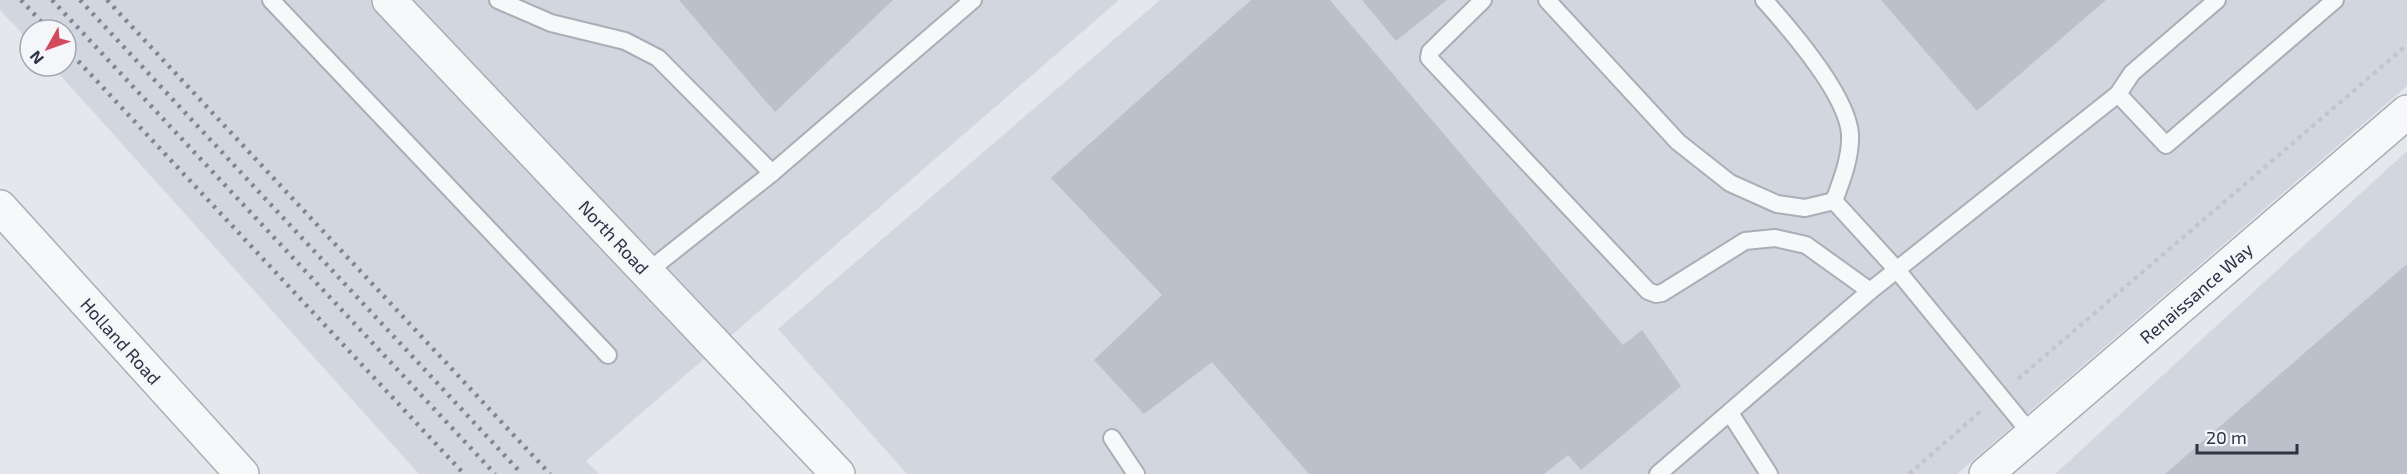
<svg xmlns="http://www.w3.org/2000/svg" width="2407" height="474" viewBox="0 0 2407 474" font-family="'Exo 2',sans-serif">
<style>
.built{fill:#d2d6de}
.building{fill:#bbc0ca}
.lines{fill:none;stroke-linecap:round;stroke-linejoin:round}
.service-casing{stroke:#a9aeb7;stroke-width:20}
.minor-casing{stroke:#a9aeb7;stroke-width:36}
.tertiary-casing{stroke:#a9aeb7;stroke-width:36}
.path{stroke:#c2c5cb;stroke-width:4;stroke-dasharray:4.5 4.5;stroke-linecap:butt}
.service{stroke:#f7f8fa;stroke-width:16}
.minor{stroke:#f7f8fa;stroke-width:33}
.tertiary{stroke:#f7f8fa;stroke-width:33}
.rail{stroke:#7d8696;stroke-width:4.5;stroke-dasharray:3 6;stroke-linecap:butt}
.labels{text-anchor:middle;dominant-baseline:central;stroke-width:4.5;stroke-linejoin:round;paint-order:stroke}
.street-label{font-size:18px;fill:#2b3445;stroke:#f4f6f9}
</style>
<rect width="100%" height="100%" fill="#e4e7ec"/>
<g class="built">
<polygon points="0,0 1119,0 586,461 599,474 419,474 52,66 66,66 66,30 30,30 30,42 0,10"/>
<polygon points="1160,0 2407,0 2407,86 1957,474 907,474 778,329"/>
<polygon points="2407,151 2407,474 2055,474"/>
</g>
<g class="building">
<polygon points="679,0 893,0 775,112"/>
<polygon points="1251,0 1330,0 1623,345 1642,330 1681,386 1581,470 1568,455 1544,474 1309,474 1212,362 1144,414 1094,360 1162,295 1051,178"/>
<polygon points="1362,0 1447,0 1396,41"/>
<polygon points="1881,0 2106,0 1977,111"/>
<polygon points="2407,264 2407,474 2165,474"/>
</g>
<g class="lines">
<g class="service-casing">
<g id="service">
<polyline points="271,0 608,355"/>
<polyline points="498,0 551,23 625,41 658,58 772,173"/>
<polyline points="1483,0 1430,52 1429,58 1648,291 1656,294 1662,293 1745,241 1775,238 1806,245 1870,291"/>
<polyline points="1547,0 1678,142 1730,183 1777,204 1805,208 1834,201"/>
<path d="M1764,0C1790,29 1847,95 1850,134C1851,157 1842,180 1834,201"/>
<polyline points="2118,94 2166,145 2335,0"/>
<polyline points="1834,201 1897,270 2032,435"/>
<polyline points="647,272 772,173 973,0"/>
<polyline points="1730,413 1769,474"/>
<polyline points="1112,438 1136,474"/>
<polyline points="1658,474 1870,291 2118,94 2132,73 2217,0"/>
</g>
</g>
<g class="minor-casing">
<g id="minor">
<polyline points="389,0 838,474"/>
<polyline points="0,207 242,474"/>
</g>
</g>
<g class="tertiary-casing">
<polyline id="tertiary" points="1986,474 2407,112"/>
</g>
<g class="path">
<polyline points="2018,379 2407,45"/>
<polyline points="1909,474 1981,411"/>
</g>
<use href="#service" class="service"/>
<use href="#minor" class="minor"/>
<use href="#tertiary" class="tertiary"/>
<g class="rail">
<polyline points="21,0 49,30"/>
<polyline points="52,0 495,474"/>
<polyline points="80,0 522,474"/>
<polyline points="107,0 550,474"/>
<polyline points="66,48 464,474"/>
</g>
</g>
<g class="labels">
<g class="street-label">
<text transform="translate(614 237) rotate(47)">North Road</text>
<text transform="translate(2196 293) rotate(-41)">Renaissance Way</text>
<text transform="translate(121 341) rotate(48)">Holland Road</text>
</g>
</g>
<g transform="translate(48 48) rotate(230)"><circle r="28" fill="#f4f6f9" stroke="#a4a8b1" stroke-width="1.5"/>
<path d="M0-4.5L10 22L0 15L-10 22Z" fill="#d1495b"/>
<text y="-9" font-size="16" font-weight="bold" text-anchor="middle" fill="#2b3445">N</text>
</g>
<path d="M2197 444v9h100v-9" fill="none" stroke="#2b3445" stroke-width="3"/>
<text x="2206" y="444" font-size="18" fill="#2b3445" stroke="#f4f6f9" stroke-width="4.5" paint-order="stroke">20 m</text>
</svg>
